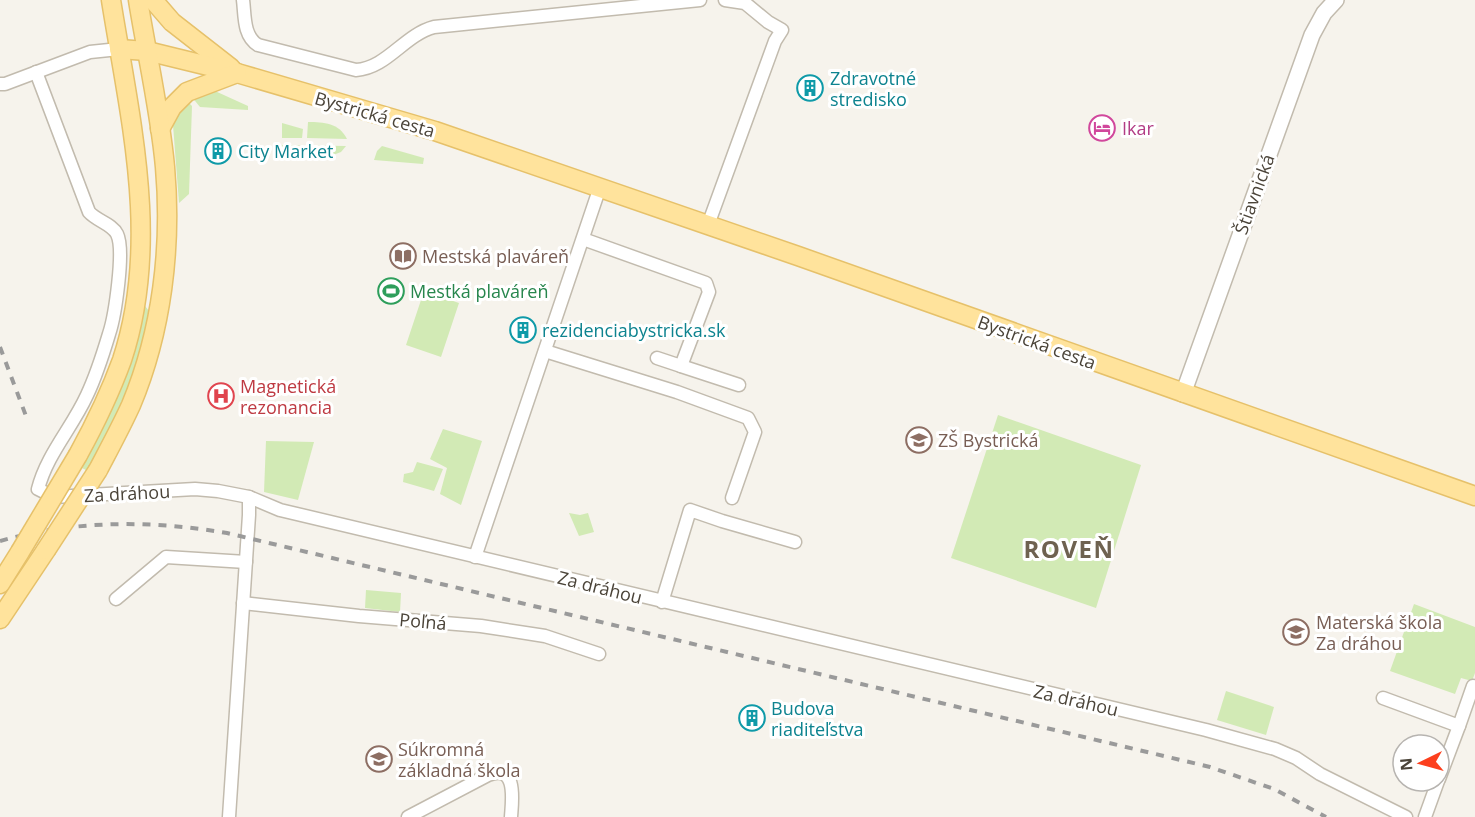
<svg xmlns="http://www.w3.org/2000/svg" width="1475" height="817" viewBox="0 0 1475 817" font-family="'Open Sans',sans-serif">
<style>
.green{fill:#d2eab5}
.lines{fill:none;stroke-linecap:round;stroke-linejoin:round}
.minor-casing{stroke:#c2bbae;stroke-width:15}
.tertiary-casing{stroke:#c2bbae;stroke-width:18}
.primary-casing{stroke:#e6c16a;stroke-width:21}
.minor{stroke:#fff;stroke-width:12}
.tertiary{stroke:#fff;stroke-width:15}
.primary{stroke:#ffe39c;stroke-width:18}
.rail{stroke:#9a9a9a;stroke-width:4;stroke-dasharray:8 8;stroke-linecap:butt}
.primary-bridge-casing{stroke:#e6c16a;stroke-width:21;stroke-linecap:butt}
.primary-bridge{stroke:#ffe39c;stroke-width:18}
.labels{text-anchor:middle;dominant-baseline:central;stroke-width:6;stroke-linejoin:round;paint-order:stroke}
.culture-label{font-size:18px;fill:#0d838f;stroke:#fff;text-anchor:start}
.street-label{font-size:18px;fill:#4b4439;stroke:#fff}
.hotel-label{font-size:18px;fill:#b23c85;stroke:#fff;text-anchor:start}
.education-label{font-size:18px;fill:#785e54;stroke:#fff;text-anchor:start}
.leisure-label{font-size:18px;fill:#27864d;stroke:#fff;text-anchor:start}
.health-label{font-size:18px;fill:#be3a42;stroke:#fff;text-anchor:start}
.district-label{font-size:24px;font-weight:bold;letter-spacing:1.5px;fill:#6e6250;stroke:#fff}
</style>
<rect width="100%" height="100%" fill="#f6f3ec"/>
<g class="green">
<polygon points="215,91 248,106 248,110 200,107 191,96"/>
<polygon points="186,100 192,106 189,194 179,203 173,125 174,117"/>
<path d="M308,122C324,122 339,123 347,139L307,138Z"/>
<polygon points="282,123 303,129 302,138 282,138"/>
<polygon points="282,145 346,146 341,152 333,155 281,153"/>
<polygon points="382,146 424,158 423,164 374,160 377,151"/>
<polygon points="424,291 459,303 441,357 406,345"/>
<path d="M145,306L149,311C138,369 117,420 88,471L82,468L115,397Z"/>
<polygon points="998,415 1141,465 1096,608 951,558"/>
<polygon points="443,429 482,441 461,505 440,494 447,468 430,459"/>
<polygon points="266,441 314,442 298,500 264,492"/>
<polygon points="417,462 443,469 434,491 403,482 404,474 413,472"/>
<polygon points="569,513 580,515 588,513 594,532 579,536"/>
<polygon points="366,590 401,593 400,612 365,608"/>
<polygon points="1414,604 1475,627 1475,673 1472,681 1461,678 1455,694 1390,671"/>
<polygon points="1226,691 1274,707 1266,735 1217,720"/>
</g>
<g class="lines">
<g class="minor-casing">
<g id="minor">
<path d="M243,0C245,15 243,36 258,45L356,70C387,68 404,35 434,27L700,0"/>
<path d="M36,72L89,212C97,221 112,224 117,234C125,250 115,316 109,334C103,354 96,376 87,395C72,428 47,454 38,489L54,497L195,489L218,491L249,497L280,510L1206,730L1275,749L1296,758L1320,774L1406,817"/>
<polyline points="0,84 5,84 90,52 119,49"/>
<polyline points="708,225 775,41 782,30 768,22 745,3 725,0"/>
<polyline points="583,239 706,283 709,292 681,366 657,358"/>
<polyline points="545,351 677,392 748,418 755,432 732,498"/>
<polyline points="681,366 739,385"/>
<polyline points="475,557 600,187"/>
<polyline points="116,599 166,557 246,562"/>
<polyline points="662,602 690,510 722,521 795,542"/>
<polyline points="243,603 359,616 481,626 545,636 599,654"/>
<polyline points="1383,698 1459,726 1439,779"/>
<polyline points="1459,726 1473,686"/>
<polyline points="229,817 249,515 249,497"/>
<path d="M408,817L488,775C518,763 512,801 511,817"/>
<polyline points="1425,817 1438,781"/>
</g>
</g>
<g class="tertiary-casing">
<polyline id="tertiary" points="1183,394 1312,35 1324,13 1336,0"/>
</g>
<g class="primary-casing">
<g id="primary">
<polyline points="153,0 172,22 231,68"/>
<polyline points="119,49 147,51 237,73 435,131 798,256 1475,496"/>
<polyline points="160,129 172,107 187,92 237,73"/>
<path d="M78,455C95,424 110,393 122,360C161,242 130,119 111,0"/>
<path d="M98,470C109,449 121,427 131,405C162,331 172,247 165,167C160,111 147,56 138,0"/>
<polyline points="0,584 20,552"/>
<polyline points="0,619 46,550"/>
</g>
</g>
<use href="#minor" class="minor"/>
<use href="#tertiary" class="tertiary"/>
<use href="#primary" class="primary"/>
<g class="rail">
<polyline points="0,347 26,416"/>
<path d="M0,541C75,520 151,520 227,533L1210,767L1274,789L1326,817"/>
</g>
<g class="primary-bridge-casing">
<g id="primary-bridge">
<polyline points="46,550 98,470"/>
<polyline points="20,552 78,455"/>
</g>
</g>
<use href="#primary-bridge" class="primary-bridge"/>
</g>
<defs>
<g id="building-ring" transform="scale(1.35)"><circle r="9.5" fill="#fff" stroke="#0f9aa8" stroke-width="1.5"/><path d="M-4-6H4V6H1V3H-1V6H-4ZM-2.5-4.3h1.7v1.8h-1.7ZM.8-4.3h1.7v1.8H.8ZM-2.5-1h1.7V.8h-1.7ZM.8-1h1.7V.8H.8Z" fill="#0f9aa8"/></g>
<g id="hotel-ring" transform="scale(1.35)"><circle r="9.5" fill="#fff" stroke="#d1479c" stroke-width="1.5"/><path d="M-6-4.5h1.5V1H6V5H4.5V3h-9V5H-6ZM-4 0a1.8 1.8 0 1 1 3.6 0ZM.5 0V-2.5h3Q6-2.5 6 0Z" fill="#d1479c"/></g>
<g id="library-ring" transform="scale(1.35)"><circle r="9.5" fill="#fff" stroke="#8d6e63" stroke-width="1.5"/><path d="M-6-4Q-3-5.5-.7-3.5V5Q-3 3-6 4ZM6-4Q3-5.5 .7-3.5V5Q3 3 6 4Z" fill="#8d6e63"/></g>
<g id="stadium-ring" transform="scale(1.35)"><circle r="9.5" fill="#fff" stroke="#2e9e5b" stroke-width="1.5"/><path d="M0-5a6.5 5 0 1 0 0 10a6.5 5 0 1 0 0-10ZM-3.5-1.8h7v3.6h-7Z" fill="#2e9e5b"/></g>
<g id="hospital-ring" transform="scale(1.35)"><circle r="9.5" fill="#fff" stroke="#e0444e" stroke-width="1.5"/><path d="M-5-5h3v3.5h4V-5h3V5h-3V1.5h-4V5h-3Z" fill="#e0444e"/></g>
<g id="school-ring" transform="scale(1.35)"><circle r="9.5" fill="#fff" stroke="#8d6e63" stroke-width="1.5"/><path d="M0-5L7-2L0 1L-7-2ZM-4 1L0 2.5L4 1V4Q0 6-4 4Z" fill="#8d6e63"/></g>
</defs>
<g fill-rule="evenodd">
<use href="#building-ring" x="810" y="88"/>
<use href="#hotel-ring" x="1102" y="128"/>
<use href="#building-ring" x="218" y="151"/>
<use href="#library-ring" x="403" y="256"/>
<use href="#stadium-ring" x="391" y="291"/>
<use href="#building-ring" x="523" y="330"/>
<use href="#hospital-ring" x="221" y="396"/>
<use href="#school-ring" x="919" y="440"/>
<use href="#school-ring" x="1296" y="632"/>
<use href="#building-ring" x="752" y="718"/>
<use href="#school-ring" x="379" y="759"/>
</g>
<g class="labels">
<g class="culture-label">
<text x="830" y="78">Zdravotné<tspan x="830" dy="21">stredisko</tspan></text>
<text x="238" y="151">City Market</text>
<text x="542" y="330">rezidenciabystricka.sk</text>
<text x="771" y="708">Budova<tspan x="771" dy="21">riaditeľstva</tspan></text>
</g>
<g class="street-label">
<text transform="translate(375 114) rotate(16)">Bystrická cesta</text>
<text transform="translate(1254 194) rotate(-70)">Štiavnická</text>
<text transform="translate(1037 342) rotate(20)">Bystrická cesta</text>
<text transform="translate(127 493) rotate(-3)">Za dráhou</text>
<text transform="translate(600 587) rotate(14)">Za dráhou</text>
<text transform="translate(423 621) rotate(5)">Poľná</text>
<text transform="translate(1076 700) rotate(13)">Za dráhou</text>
</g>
<g class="hotel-label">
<text x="1122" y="128">Ikar</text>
</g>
<g class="education-label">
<text x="422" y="256">Mestská plaváreň</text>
<text x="938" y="440">ZŠ Bystrická</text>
<text x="1316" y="622">Materská škola<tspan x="1316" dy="21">Za dráhou</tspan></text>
<text x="398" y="749">Súkromná<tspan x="398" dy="21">základná škola</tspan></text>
</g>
<g class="leisure-label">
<text x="410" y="291">Mestká plaváreň</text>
</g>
<g class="health-label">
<text x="240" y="386">Magnetická<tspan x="240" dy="21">rezonancia</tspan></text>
</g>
<g class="district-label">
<text x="1069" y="548">ROVEŇ</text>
</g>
</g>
<g transform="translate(1421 763) rotate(265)"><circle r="28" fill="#ffffff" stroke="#b7b4b0" stroke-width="1.5"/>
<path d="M0-4.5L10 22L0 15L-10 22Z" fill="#fc3f1d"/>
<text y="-9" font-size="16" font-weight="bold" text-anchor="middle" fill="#4b4439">N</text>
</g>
</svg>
